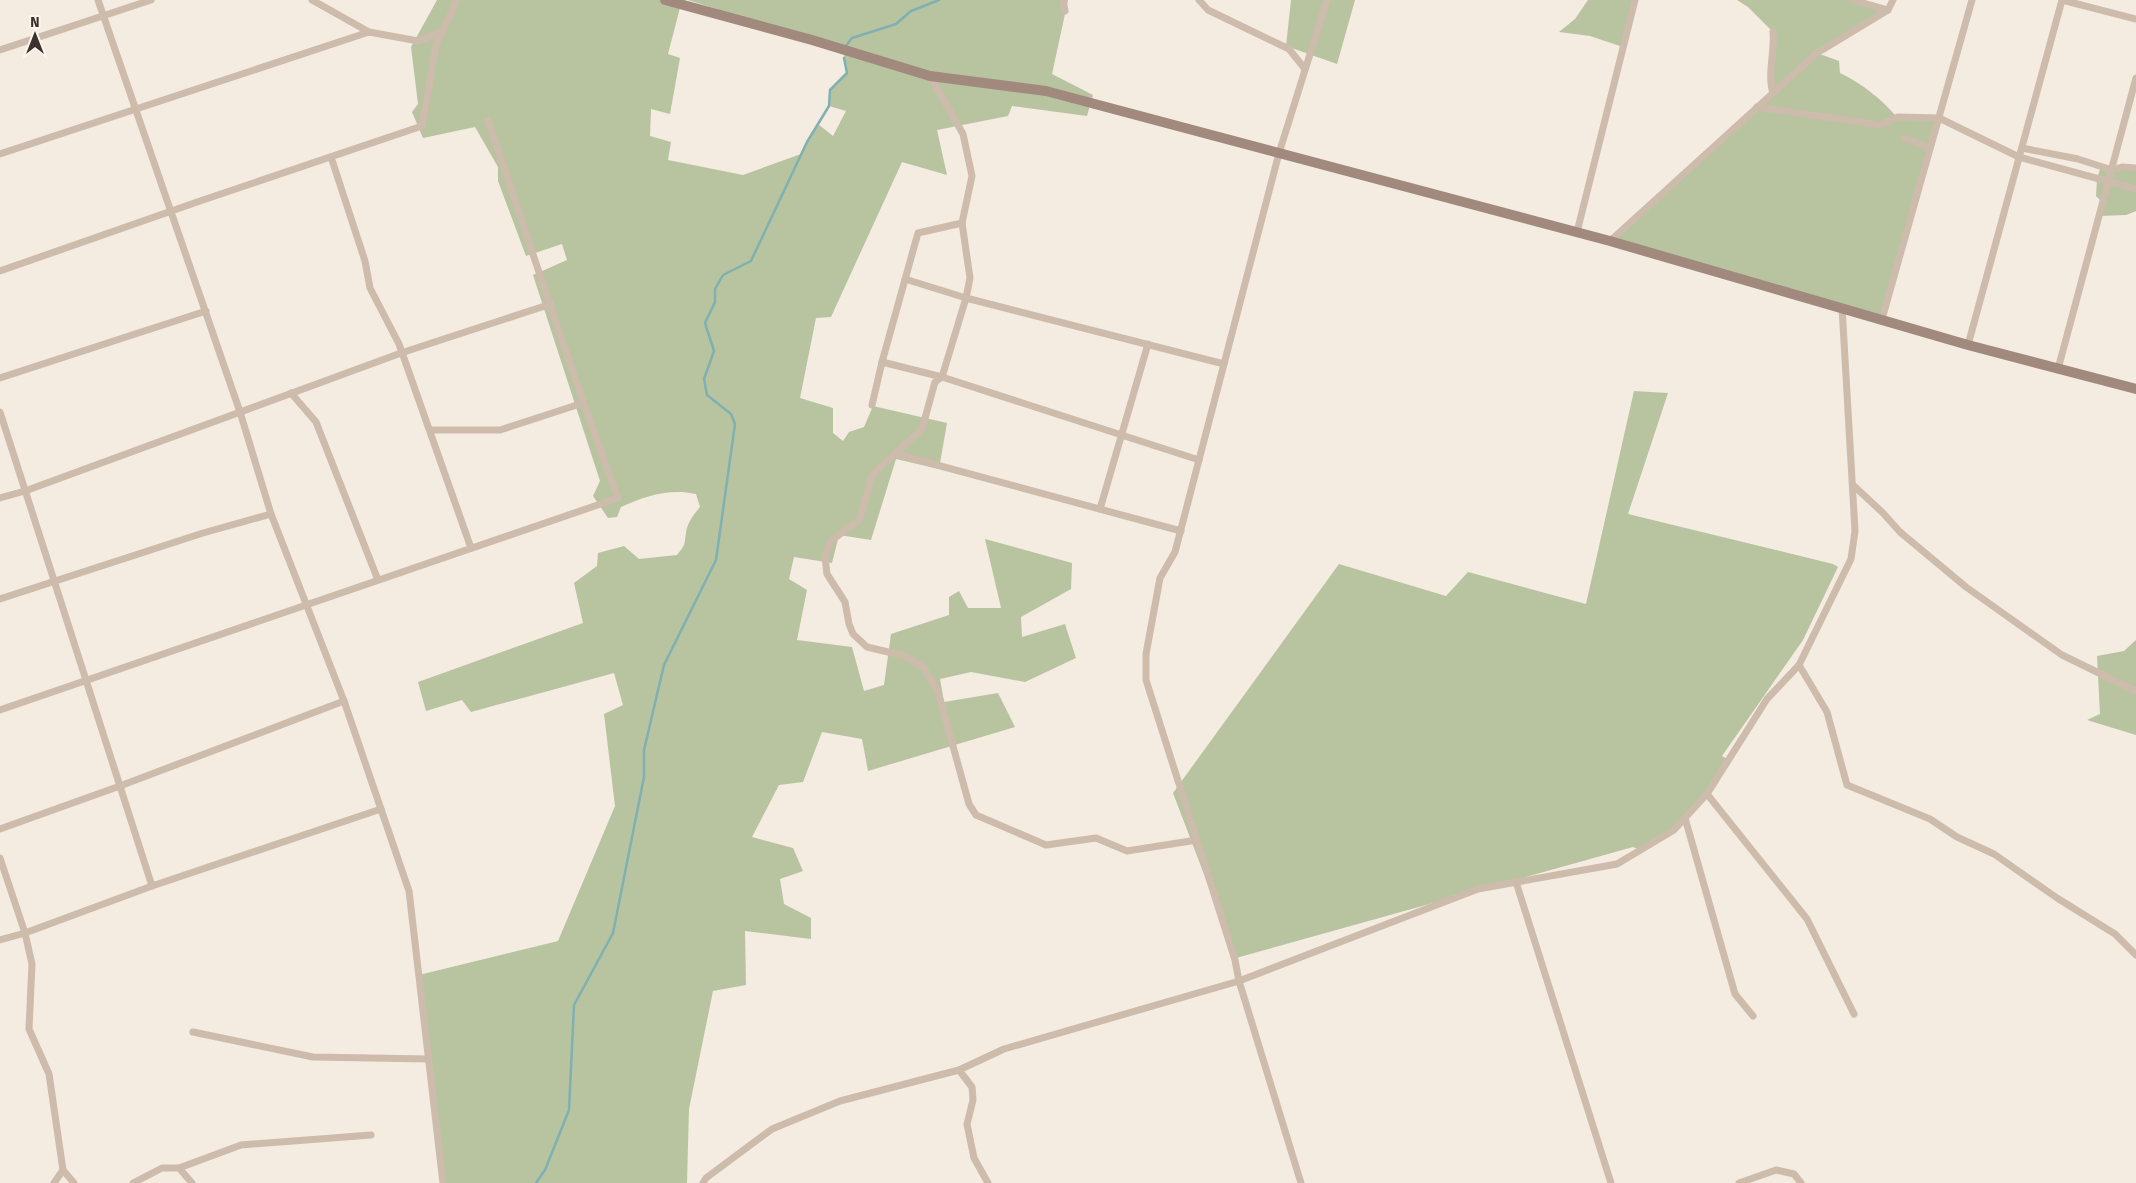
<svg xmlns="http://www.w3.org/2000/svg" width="2136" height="1183" viewBox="0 0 2136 1183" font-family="'Fira Sans',sans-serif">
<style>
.green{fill:#b8c4a0}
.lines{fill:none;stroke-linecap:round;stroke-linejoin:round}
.stream{stroke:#7fb0b2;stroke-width:2.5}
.minor{stroke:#cdbbac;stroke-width:7}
.secondary{stroke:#a18a7d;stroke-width:10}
</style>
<rect width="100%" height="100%" fill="#f4ebe1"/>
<g class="green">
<path d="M437,0H682L668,54L680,58L670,114L651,109L650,136L671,142L668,160L743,175L801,154L818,124L833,136L846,111L829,106L830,90L847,73L844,58L845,50L688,0H1068L1052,74L1093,95L1087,116L1012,106L1008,116L937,130L947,175L902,162L831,317L816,318L800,398L833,408V433L843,441L849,432L864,427L873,406L947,423L939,469L896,459L871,540L839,535L832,563L794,557L789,579L807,590L797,640L852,647L864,691L884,685L891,634L949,615V597L959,591L968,608H1001L985,539L1072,563L1071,589L1021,617L1022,637L1065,624L1076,658L1025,682L971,672L940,679L944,702L998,693L1015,727L868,771L862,739L822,732L803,782L779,785L752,837L793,848L803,871L780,879L784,904L811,918V939L745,931L746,985L713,991L689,1109L687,1183H443L419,975L558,941L615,806L604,714L623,705L614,673L471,712L462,700L426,711L418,682L583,623L574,583L597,566L598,553L624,546L639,559L677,555C686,544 684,545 686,533C687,523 694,514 700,507L696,494C669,488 645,496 621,507L617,517L608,518L593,496L600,481L533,275L567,260L562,244L526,256L498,181V167L475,127L423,138L412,112L418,104L411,47Z"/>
<polygon points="1291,0 1355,0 1337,64 1286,46"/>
<polygon points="1588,0 1635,0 1623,47 1590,36 1559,32 1575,19"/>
<path d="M1737,0H1852L1888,10L1817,53L1839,61L1840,73C1863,84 1881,99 1897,117L1939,118L1882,319L1610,241L1773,93V32L1748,7Z"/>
<polygon points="2101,166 2136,168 2136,211 2126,215 2099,216 2103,203 2096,196 2097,179"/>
<polygon points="1634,391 1668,393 1628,514 1833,564 1838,567 1803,640 1722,756 1729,760 1707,794 1674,830 1641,850 1633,847 1236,958 1173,793 1339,564 1446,596 1468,572 1586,604"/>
<polygon points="2136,640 2136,735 2087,720 2100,714 2097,656 2124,651"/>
</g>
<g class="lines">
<g class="stream">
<polyline points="845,47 852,38 896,24 911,11 939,0"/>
<polyline points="536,1183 545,1170 569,1110 574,1005 613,933 644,777 644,750 664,665 716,560 735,424 731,414 707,395 704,379 714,351 705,323 715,302 715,289 723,275 751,261 807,142 829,106 830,90 847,73 844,58"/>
</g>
<g class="minor">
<polyline points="98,0 240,412 271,514 344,701 409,891 443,1183"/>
<polyline points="312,0 369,32 418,41 441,32"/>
<polyline points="1063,0 1065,11"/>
<polyline points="1199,0 1208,10 1289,49 1305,69"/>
<polyline points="1852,0 1888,10"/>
<polyline points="2062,0 2136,19"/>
<polyline points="0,50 151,0"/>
<polyline points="930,76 963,134 972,176 962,223 970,278 966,298 942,377 935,382 922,429 872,475 860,519 831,541 825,557 827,574 845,602 849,624 853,634 867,647 905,656 924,668 938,692 969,804 976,815 1046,845 1096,838 1127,851 1197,840"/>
<path d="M1773,93C1767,74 1775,52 1773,32"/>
<polyline points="1757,107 1880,125 1898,117 1939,118 2019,157 2136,189"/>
<polyline points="1904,138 1930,148"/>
<polyline points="2022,148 2078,159 2112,170 2122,167 2136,168"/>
<polyline points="0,154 369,32"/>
<polyline points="331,157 365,261 370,288 399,344 471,548"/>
<polyline points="1577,232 1635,0"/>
<polyline points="1610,241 1817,53 1888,10 1893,0"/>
<path d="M0,271L200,201L422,126L436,45C442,29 452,16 456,0"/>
<polyline points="905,279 966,298 1224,364"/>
<polyline points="1882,319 1972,0"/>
<polyline points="1968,345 2062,0"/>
<polyline points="882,362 942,377 1199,460"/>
<polyline points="2058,369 2136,78"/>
<polyline points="0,378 206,311"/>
<polyline points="291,393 316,422 378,580"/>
<polyline points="872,405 882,362 918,233 962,223"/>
<polyline points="0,412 152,886"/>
<polyline points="430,430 500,430 583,403"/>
<polyline points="896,454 1181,531"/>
<polyline points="1853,485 1883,513 1900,532 1966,587 2062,655 2136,691"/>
<polyline points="0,498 25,491 401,353 551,304"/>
<polyline points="1100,509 1148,344"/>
<polyline points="0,599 203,533 271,514"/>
<polyline points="1799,665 1827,712 1847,785 1930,819 1957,837 1994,854 2057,898 2115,934 2136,955"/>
<path d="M0,710L618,498C571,373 531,246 488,121"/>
<polyline points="1707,794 1807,919 1854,1014"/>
<polyline points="1685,818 1735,994 1753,1016"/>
<polyline points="0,829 120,786 344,701"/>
<polyline points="0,858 25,933 32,964 29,1029 49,1074 63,1170 74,1183"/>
<polyline points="1516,882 1611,1183"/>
<polyline points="0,940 25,933 152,886 381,809"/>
<polyline points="193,1032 313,1057 429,1059"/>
<polyline points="959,1070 972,1087 973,1100 967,1124 974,1158 988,1183"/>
<polyline points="179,1168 241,1145 371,1135"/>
<polyline points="54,1183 63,1170"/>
<polyline points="133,1183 162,1168 179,1168 192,1183"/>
<polyline points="703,1183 706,1178 772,1129 840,1101 959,1070 1004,1049 1239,981 1478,889 1617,864 1674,830 1707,794 1767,699 1799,665 1851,559 1855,531 1842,307"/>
<polyline points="1301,1183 1239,981 1235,960 1146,680 1146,654 1160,578 1175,552 1279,153 1327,0"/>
<polyline points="1739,1183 1776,1170 1794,1174 1801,1183"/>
</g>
<polyline class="secondary" points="665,0 812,40 930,76 1046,91 1610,241 1968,345 2136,389"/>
</g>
<g transform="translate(35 35)" stroke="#fbf5ee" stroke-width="4" paint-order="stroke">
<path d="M0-4L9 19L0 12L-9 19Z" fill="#3b302b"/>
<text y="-8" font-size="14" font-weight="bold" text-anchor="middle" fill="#3b302b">N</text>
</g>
</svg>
